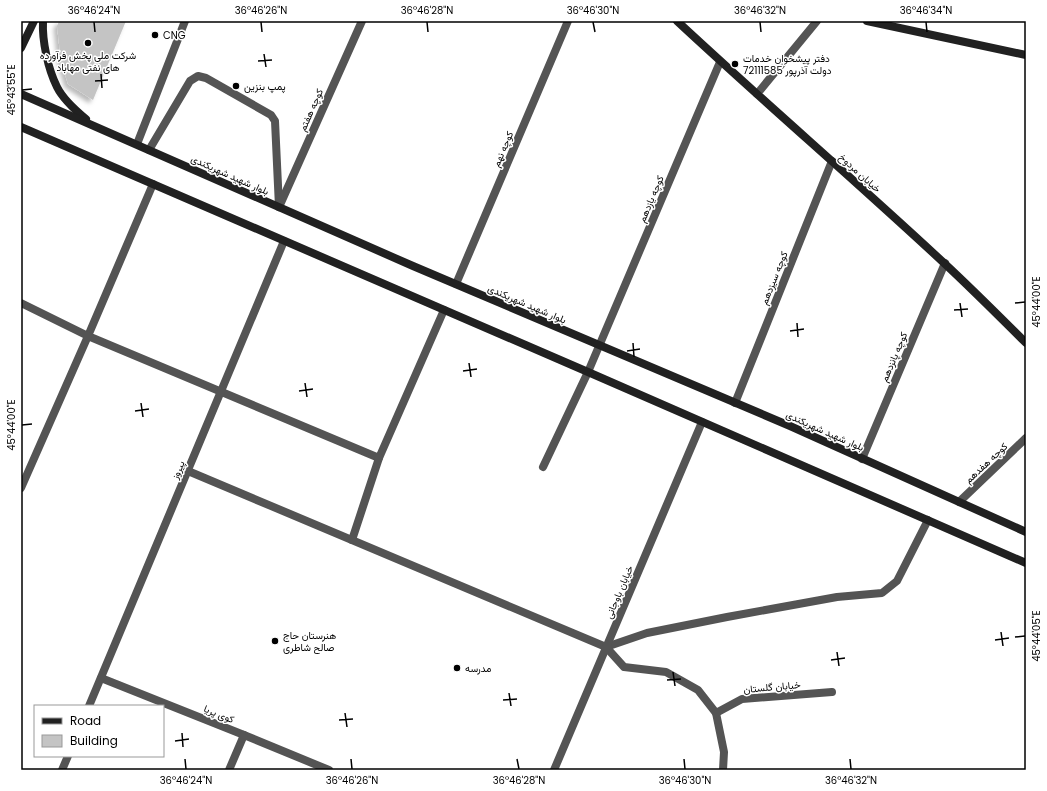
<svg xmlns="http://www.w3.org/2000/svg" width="1047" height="791" viewBox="0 0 1047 791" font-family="Poppins,Vazirmatn,sans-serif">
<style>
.building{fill:#c4c4c4;filter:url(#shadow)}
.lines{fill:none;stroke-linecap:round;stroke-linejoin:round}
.lane{stroke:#545454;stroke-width:8}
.street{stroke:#545454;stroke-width:8}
.secondary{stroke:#212121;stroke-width:8}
.ticks{fill:none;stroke:#000;stroke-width:1.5}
.poi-dot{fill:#000;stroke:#fff;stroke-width:1.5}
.labels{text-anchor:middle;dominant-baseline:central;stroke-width:3;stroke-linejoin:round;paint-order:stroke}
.poi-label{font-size:10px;fill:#000;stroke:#fff;text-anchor:start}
.street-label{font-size:10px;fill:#000;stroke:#fff}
.neatline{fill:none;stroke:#000;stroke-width:1.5}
.ticks-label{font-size:10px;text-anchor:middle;fill:#000}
</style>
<defs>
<filter id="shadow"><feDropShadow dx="-3.5" dy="3.5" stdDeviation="2" flood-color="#0004"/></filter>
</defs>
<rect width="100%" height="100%" fill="#fff"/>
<polygon class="building" points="59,21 126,21 93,100 68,84 61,61 57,26"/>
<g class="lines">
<g class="lane">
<polyline points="137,144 185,21"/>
<polyline points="149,150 190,81 198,76 206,78 271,115 275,121 279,207"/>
</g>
<g class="street">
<polyline points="757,94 817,21"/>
<polyline points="153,184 88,336 379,458 444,310"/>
<polyline points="279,207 362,21"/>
<polyline points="456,284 568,21"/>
<polyline points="21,303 88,336 21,488"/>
<polyline points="735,403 832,161"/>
<polyline points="862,459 945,263"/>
<polyline points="543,467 588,372 720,62"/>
<polyline points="188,471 606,647 647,633 727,617 837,597 882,593 897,581 928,520"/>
<polyline points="959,502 1026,438"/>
<polyline points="352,540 379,458"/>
<polyline points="606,647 624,667 666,672 698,690 716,713 724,752 723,770"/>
<polyline points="101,678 244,735 329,770"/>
<polyline points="89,706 284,241"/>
<polyline points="716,713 742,699 832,692"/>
<polyline points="62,770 68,756"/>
<polyline points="229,770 244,735"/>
<polyline points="554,770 702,422"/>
</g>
<g class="secondary">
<path d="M43,21C42,41 48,69 57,87C63,99 75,110 86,119"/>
<path d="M677,21C765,103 856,181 944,263C972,289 999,316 1026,343"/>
<polyline points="867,21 1026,55"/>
<polyline points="21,48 34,21"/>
<polyline points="21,94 413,266 790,426 1026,532"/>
<polyline points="21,127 588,372 1026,563"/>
</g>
</g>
<path class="ticks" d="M94,22L95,32M261,22L262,32M427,22L428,32M593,22L595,32M760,22L761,32M926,22L927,32M264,54L266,67M258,61L272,60M101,74L102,88M95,81L108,80M22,90L32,89M960,303L962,317M1015,303L1025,302M954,310L968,309M797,323L798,337M790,331L804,329M633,343L634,357M627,351L640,349M469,363L471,377M463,371L477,369M305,383L307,397M299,391L313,389M141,403L143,417M135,411L149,409M22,425L32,424M1001,632L1003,646M1015,637L1025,636M995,640L1009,638M837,652L839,666M831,660L845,658M673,672L675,686M667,680L681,679M509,693L511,706M503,700L517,699M345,713L347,727M339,720L353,719M182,733L183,747M175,741L189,739M185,759L186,769M351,759L352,769M517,759L519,769M684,759L685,769M850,759L851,769"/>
<g class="poi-dot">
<circle cx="155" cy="35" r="4"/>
<circle cx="88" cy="43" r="4"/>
<circle cx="735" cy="64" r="4"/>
<circle cx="236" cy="86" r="4"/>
<circle cx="275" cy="641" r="4"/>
<circle cx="457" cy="668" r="4"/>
</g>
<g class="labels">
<g class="poi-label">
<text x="163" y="35">CNG</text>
<text x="88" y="55" text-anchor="middle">شرکت ملی پخش فرآورده<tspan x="88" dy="12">های نفتی مهاباد</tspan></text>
<text x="743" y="58">دفتر پیشخوان خدمات<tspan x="743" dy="12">دولت آذرپور 72111585</tspan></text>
<text x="244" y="86">پمپ بنزین</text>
<text x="283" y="635">هنرستان حاج<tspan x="283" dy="12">صالح شاطری</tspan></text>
<text x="465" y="668">مدرسه</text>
</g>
<g class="street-label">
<text transform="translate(311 110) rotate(-66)">کوچه هفتم</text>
<text transform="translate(503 149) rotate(-67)">کوچه نهم</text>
<text transform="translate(860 173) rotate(42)">خیابان مردوخ</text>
<text transform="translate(230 175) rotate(24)">بلوار شهید شهریکندی</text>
<text transform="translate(651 199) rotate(-67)">کوچه یازدهم</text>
<text transform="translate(774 278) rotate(-68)">کوچه سیزدهم</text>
<text transform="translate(527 304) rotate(23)">بلوار شهید شهریکندی</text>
<text transform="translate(894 357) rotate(-67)">کوچه پانزدهم</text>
<text transform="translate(825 431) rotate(24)">بلوار شهید شهریکندی</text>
<text transform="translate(986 463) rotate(-43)">کوچه هفدهم</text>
<text transform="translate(178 470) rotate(-67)">پیروز</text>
<text transform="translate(619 592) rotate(-67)">خیابان باوجانی</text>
<text transform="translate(772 687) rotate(-5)">خیابان گلستان</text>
<text transform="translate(219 714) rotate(22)">کوی پریا</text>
</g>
</g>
<rect width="1047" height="791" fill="none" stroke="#ffffff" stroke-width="44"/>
<rect x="34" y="705" width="130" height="52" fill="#ffffff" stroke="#999999"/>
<rect x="42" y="718" width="20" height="6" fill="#212121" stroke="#999999"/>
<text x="70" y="725" font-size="12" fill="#000000">Road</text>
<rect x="42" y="735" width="20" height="12" fill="#c4c4c4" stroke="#999999"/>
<text x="70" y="745" font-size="12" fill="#000000">Building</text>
<rect x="22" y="22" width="1003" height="747" class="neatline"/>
<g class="ticks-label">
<text x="94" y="14">36°46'24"N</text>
<text x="261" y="14">36°46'26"N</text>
<text x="427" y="14">36°46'28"N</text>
<text x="593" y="14">36°46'30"N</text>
<text x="760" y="14">36°46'32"N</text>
<text x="926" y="14">36°46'34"N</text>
<text transform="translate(11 90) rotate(-90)" y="4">45°43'55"E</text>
<text transform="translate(1036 302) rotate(-90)" y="4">45°44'00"E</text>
<text transform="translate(11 425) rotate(-90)" y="4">45°44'00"E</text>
<text transform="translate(1036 636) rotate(-90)" y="4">45°44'05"E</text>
<text x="186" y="784">36°46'24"N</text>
<text x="352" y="784">36°46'26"N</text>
<text x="519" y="784">36°46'28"N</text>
<text x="685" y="784">36°46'30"N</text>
<text x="851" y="784">36°46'32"N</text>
</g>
</svg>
